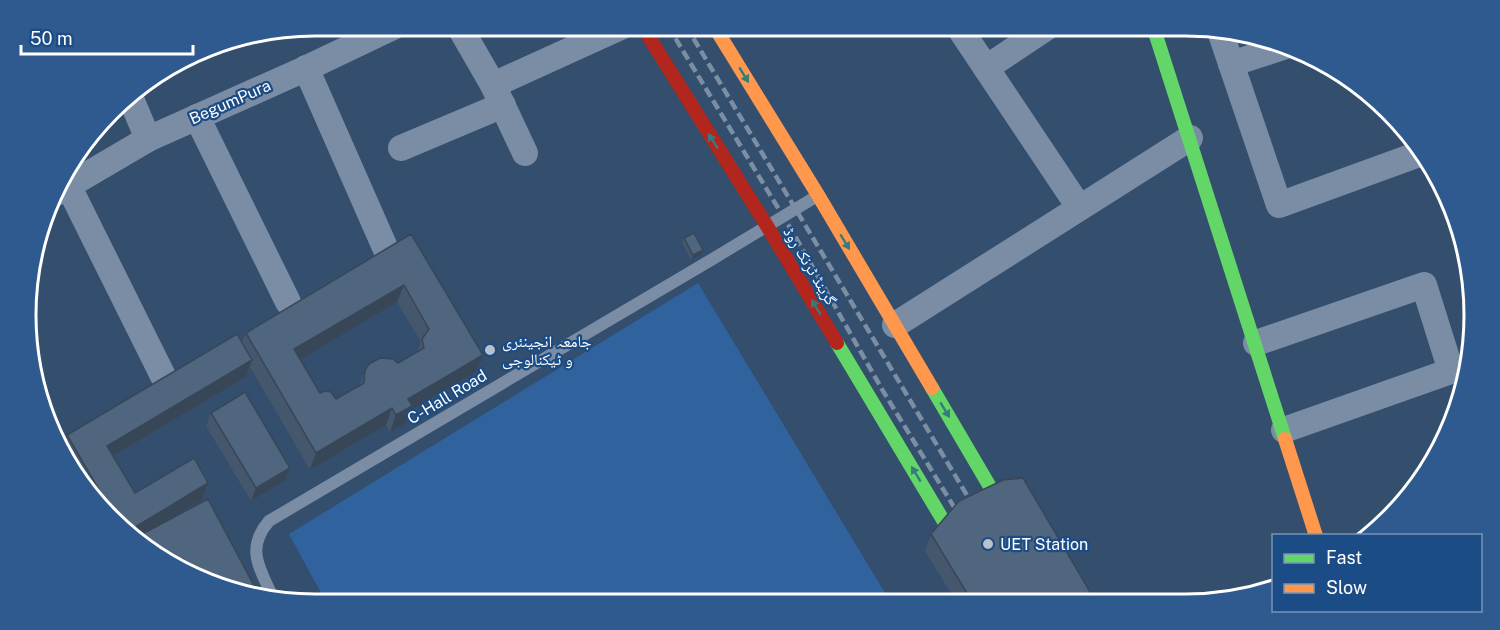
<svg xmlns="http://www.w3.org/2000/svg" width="1500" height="630" viewBox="0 0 1500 630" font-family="'Public Sans','Noto Naskh Arabic',sans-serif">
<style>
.green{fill:#30639d}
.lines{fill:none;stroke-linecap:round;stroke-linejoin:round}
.lane{stroke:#7a8da4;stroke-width:12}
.street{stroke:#7a8da4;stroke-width:26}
.fast{stroke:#63d668;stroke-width:14}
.slow{stroke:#ff974d;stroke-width:14}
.jam{stroke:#b3261e;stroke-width:14}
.rail{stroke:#7b8ea3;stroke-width:4.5;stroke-dasharray:10 4.5;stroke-linecap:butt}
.wall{fill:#45576c;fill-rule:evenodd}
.shaded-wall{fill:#384758}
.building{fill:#50657e;stroke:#384758;stroke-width:1.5;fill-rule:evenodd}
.oneway{fill:#357c7c}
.poi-dot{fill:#b8c1cc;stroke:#1c4c86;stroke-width:2}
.labels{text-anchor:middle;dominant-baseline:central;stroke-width:4.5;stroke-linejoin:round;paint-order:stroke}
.street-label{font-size:16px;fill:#fff;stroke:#1c4c86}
.poi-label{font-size:16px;fill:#fff;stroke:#1c4c86;text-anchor:start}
.rim{fill:none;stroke:#fff;stroke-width:3}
</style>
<rect width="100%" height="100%" fill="#344e6e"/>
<polygon class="green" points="698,283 891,603 327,604 289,534"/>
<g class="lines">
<path class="lane" d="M273,598C260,568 245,549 269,521L711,260L817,196"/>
<g class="street">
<polyline points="459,26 493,85 525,153"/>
<polyline points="958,26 1079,207"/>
<polyline points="1220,31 1279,205 1419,154"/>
<polyline points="1231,64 1286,46"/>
<polyline points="306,68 387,252"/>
<polyline points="986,68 1049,26"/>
<polyline points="493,85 623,26"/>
<polyline points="129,94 148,139"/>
<polyline points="197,117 288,302"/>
<polyline points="401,148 503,105"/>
<polyline points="62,177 68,185 164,378"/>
<polyline points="56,193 148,139 307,68 395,26"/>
<polyline points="895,325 1190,138"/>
<polyline points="1256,343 1424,285 1451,371 1284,430"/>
</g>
<g class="fast">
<polyline points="1153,26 1285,439"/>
<polyline points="837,343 946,525"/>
<polyline points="932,388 996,497"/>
</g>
<g class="slow">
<polyline points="714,26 818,195 932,388"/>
<polyline points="1285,439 1316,536"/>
</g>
<polyline class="jam" points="642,26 767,226 837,343"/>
<g class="rail">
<polyline points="668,26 795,236 883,391 962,520"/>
<polyline points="686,26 977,512"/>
</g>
</g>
<g class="wall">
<path d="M411,234L483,355L476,372L410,411L406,423L390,432L386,425L310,470L250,367L246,377L113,456L135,493L208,483L202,500L166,522L222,589L139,545L74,476L62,447L67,435L242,342L246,333ZM397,302L421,342L417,352L398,363L365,370L359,386L336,399L320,393L300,359Z"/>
<polygon points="684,238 703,250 701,255 691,260 682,243"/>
<polygon points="211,413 285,481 251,501 206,426"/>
<polygon points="931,534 1096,602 957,603 925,551"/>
</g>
<g class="shaded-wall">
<polygon points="703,250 701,255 691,260 693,255"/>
<polygon points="404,285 397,302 288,367 294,349"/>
<polygon points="483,355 476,372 410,411 406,423 390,432 396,415 408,399"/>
<polygon points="252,360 246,377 101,463 107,446"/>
<polygon points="392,408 386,425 310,470 316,453"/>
<polygon points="290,468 285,481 251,501 256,488"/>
<polygon points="208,483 202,500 135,540 127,532"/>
<polygon points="183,559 180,567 174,563"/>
<polygon points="194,567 192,573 188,571 189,570"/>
</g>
<g class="building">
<polygon points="694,233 703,250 693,255 684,238"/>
<path d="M411,234L483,355L408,399L412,406L396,415L392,408L316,453L246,333ZM404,285L429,329L422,339L424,348L398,363L393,359L380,358L369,364L365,370L364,383L336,399L331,392L325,391L320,393L294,349Z"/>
<polygon points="237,334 252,360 107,446 135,493 194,458 208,483 127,532 119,524 67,435"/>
<polygon points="245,392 290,468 256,488 211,413"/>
<polygon points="1023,478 1096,602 973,603 931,534 959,501 1003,480"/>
<polygon points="208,499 259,595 222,589 197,576 199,575 194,567 189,570 183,559 174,563 139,545 133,539"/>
</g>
<defs><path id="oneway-solid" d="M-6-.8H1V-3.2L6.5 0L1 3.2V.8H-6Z" transform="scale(1.5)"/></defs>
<g class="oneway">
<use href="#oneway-solid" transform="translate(744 75) rotate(59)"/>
<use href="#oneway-solid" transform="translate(713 141) rotate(-122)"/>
<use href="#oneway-solid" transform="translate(845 242) rotate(59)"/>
<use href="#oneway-solid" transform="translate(816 307) rotate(-121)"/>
<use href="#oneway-solid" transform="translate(945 410) rotate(59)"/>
<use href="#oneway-solid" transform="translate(916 474) rotate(-121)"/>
</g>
<g class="poi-dot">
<circle cx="490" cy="350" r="6"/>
<circle cx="988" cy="544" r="6"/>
</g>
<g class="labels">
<g class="street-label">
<text transform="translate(230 102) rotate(-24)">BegumPura</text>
<text transform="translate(810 266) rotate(59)">گرینڈ ٹرنک روڈ</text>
<text transform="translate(447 397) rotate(-31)">C-Hall Road</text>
</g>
<g class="poi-label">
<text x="502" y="341">جامعہ انجینئری<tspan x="502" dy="18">و ٹیکنالوجی</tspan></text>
<text x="1000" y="544">UET Station</text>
</g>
</g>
<path d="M0 0H1500V630H0ZM315 36H1185A279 279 0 0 1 1464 315V315A279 279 0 0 1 1185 594H315A279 279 0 0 1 36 315V315A279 279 0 0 1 315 36Z" fill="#2e5a90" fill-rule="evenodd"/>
<path class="rim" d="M315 36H1185A279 279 0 0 1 1464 315V315A279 279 0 0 1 1185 594H315A279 279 0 0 1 36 315V315A279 279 0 0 1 315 36Z"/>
<rect x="1272" y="534" width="210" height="78" fill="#1c4c86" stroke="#7794b6" stroke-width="1.5"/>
<rect x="1284" y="554" width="30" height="9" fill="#63d668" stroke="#7794b6" stroke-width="1.5"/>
<text x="1326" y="564" font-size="18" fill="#ffffff">Fast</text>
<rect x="1284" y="584" width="30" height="9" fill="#ff974d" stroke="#7794b6" stroke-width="1.5"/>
<text x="1326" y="594" font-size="18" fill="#ffffff">Slow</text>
<path d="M21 45v9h172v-9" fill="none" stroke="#ffffff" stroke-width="3"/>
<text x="30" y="45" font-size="18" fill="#ffffff" stroke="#1c4c86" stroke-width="4.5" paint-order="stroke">50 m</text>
</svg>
